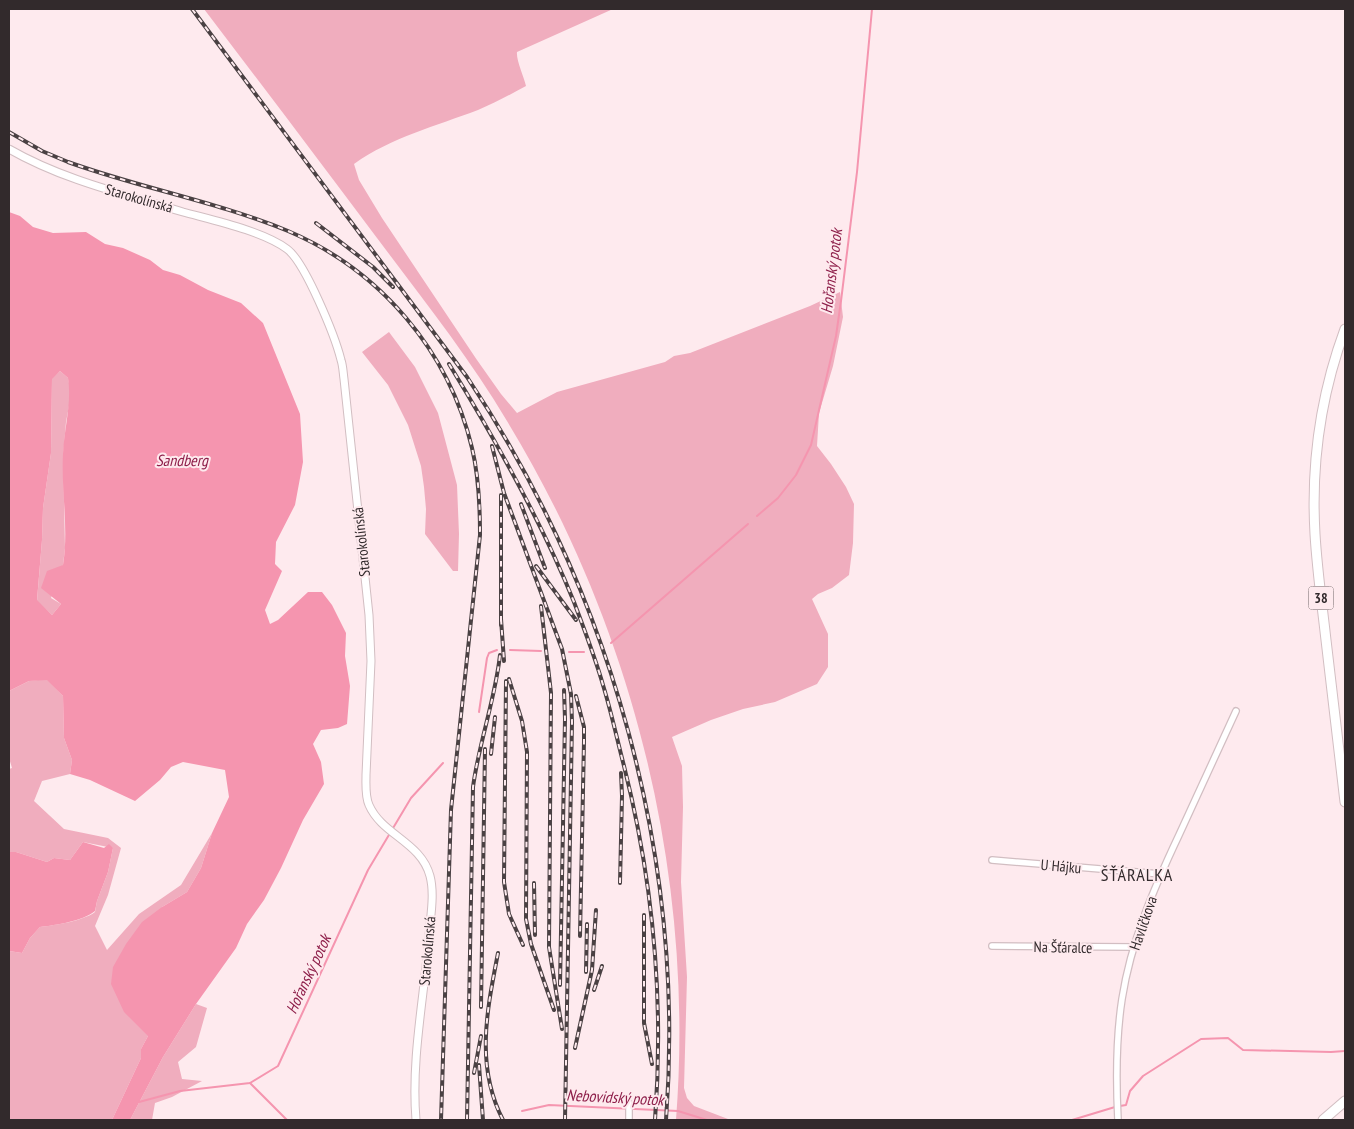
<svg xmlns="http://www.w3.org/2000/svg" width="1354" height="1129" viewBox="0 0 1354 1129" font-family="'PT Sans Narrow',sans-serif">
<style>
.green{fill:#f0adbe}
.water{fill:#f595af;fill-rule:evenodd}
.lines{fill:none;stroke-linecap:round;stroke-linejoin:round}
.stream{stroke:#f595af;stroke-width:2}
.minor-casing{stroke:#d2bec2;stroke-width:8}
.tertiary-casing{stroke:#d2bec2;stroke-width:9}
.primary-casing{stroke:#d2bec2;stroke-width:11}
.minor{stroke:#fff;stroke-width:5.5}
.tertiary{stroke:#fff;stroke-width:7}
.primary{stroke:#fff;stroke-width:9}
.rail-casing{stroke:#4a4143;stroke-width:4}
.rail{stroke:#feeaee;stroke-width:2;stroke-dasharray:5.5;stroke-linecap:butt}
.labels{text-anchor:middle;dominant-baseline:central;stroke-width:4;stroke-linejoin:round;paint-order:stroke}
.shield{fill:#feeaee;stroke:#6f6466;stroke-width:1}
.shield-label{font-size:14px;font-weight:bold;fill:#322a2c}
.street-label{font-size:15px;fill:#322a2c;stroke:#feeaee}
.water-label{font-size:16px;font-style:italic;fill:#8e1f4a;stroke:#feeaee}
.quarter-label{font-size:18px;letter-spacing:1px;fill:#322a2c;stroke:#feeaee}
</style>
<rect width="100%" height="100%" fill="#feeaee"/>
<g class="green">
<path d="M204,9H613L517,52C516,60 524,77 526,86C511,94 495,103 478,110C436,126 392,137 354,164L359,180L382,218L477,360L501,394L517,413L557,392L665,362L674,356L690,353L810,306L840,292L843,317L833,366L819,413L817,446L831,464L846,487L854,504L853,543L849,575L832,588L818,594L812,599L828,634V667L817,684L775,702L743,709L711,720L672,737L682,766L683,807L681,882L687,977L684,1088L687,1098L694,1106L728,1119L727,1120H676C695,877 634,629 507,421C469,357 422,298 377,238C320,162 262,85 204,9Z"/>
<polygon points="389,332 415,367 438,413 457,485 459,534 458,571 453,571 425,534 426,509 424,487 421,466 408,425 388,385 362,352"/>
<polygon points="60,371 68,378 71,395 66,422 63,456 65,548 63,565 51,598 61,604 52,615 37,601 42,540 43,508 51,453 52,378"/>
<path d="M47,679L63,696L64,738L72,760L70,774L42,781L34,801L64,829L108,838L121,848L108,895L95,926L107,950L139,914L181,885L212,833L201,868L187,892L162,907L148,1036L141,1049V1058L112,1120H9V951L22,953L30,938L40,927C56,925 83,921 95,912L97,901L108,872L113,848L83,842L70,860L54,858L47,862L16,852H9V769L12,768L9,758V691L29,681Z"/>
<polygon points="196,1004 207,1008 196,1047 178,1062 182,1079 202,1081 172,1097 155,1103 152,1120 130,1120 163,1057"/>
</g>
<g class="water">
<path d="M9,212L20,216L33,227L53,233L86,232L105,244L123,248L150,260L163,270L180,275L208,290L241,303L263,323L300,414L303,462L295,505L276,542L275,564L282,571L265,610L270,624L278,620L308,592H322L332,605L346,633L345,656L350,686L347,724L338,728L321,730L313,744L321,762L324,784L303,820L281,868L264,900L247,924L236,948L196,1004L163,1057L130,1120H112L141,1058V1049L148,1036L124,1012L111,984L113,967L126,944L142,922L162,907L187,892L201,868L212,833L229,797L225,770L183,762L171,767L160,780L135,801L90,780L70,774L72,760L64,738L63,696L47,680L29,681L9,691ZM60,371L68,378C72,403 64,429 63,454C61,491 69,529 63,565L47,571L41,588L61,604L52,615L37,600L42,540L43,508L51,453L52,379Z"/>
<path d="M83,842L104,848L109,844L113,848L108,872L97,901L95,911C83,921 56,925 40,927L30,938L22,953L9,951V852H16L47,862L54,858L70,860Z"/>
</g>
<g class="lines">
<g class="stream">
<polyline points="757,516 778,498 796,475 811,445 836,336 841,301 857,172 872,9"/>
<polyline points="611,643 748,524"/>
<polyline points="510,650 541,651"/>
<polyline points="569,652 584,652"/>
<polyline points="479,712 487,658 489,653 497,650"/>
<polyline points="250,1083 287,1120"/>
<polyline points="139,1102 180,1091 250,1083 278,1066 368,870 411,798 443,763"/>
<polyline points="1120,1106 1126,1105 1130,1091 1143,1076 1201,1039 1228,1038 1243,1050 1331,1052 1345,1051"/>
<polyline points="522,1111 549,1105 678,1111 707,1120"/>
<polyline points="1072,1120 1115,1107"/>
</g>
<g class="minor-casing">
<g id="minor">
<polyline points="992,860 1161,874"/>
<polyline points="992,946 1134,947"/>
<polyline points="629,1120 629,1103"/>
<path d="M1118,1120C1116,1081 1116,1038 1122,999C1131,941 1154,888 1179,835C1198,794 1217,753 1236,711"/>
</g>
</g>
<g class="tertiary-casing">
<path id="tertiary" d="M9,149C63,180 124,194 183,212C212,220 263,231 287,249C305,262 335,336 341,360C343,366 343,372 344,379L369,615L371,661L366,775C366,785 365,796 369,805C382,835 421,842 430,876C435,895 430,918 429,937C424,998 411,1059 416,1120"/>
</g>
<g class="primary-casing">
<g id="primary">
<path d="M1345,329C1321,394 1311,465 1315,534C1317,569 1322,604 1326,640C1332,694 1339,748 1345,802"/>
<polyline points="1323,1120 1345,1101"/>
</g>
</g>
<use href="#minor" class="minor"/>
<use href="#tertiary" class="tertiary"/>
<use href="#primary" class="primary"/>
<g class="rail-casing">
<g id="rail">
<path d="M192,9L467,377C612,594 686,859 666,1120"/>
<path d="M9,132L42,151L68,162C140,188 218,202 288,231C380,270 449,351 472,448C479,477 480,506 480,535L451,810L441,1120"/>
<polyline points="316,223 373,267 393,287"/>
<path d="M449,364C495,439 541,520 574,602C584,629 595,657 603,685C611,711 617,739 624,766C653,881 664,1002 655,1120"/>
<polyline points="492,446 504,493 562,649 571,694 572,722 565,1120"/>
<polyline points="501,495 501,625"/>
<polyline points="521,504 545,568"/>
<polyline points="536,566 576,620"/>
<polyline points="541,606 551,693 549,947 562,1029"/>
<polyline points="501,619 504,661"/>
<polyline points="509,679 522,721 527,752 526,919 531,944 554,1010"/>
<polyline points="506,681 504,882 509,914 523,945"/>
<polyline points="576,696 584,727 584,741 580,936"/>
<polyline points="491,754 495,717"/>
<polyline points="534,883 535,935"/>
<polyline points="620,883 622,796 621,773"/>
<polyline points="644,915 644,1023 652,1064"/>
<path d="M498,953C487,1010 475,1066 503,1120"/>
<polyline points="586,972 587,924"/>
<polyline points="560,985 565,719 564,690"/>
<polyline points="594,990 602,966"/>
<polyline points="481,1007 485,749"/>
<polyline points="575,1048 592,970 596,910"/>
<polyline points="479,1065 483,1120"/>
<polyline points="474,1073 481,1036"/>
<path d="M467,1120L473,787C479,742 495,700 500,655"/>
</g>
</g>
<use href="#rail" class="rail"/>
</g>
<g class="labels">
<rect class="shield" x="1308.5" y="586.5" width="25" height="23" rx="4"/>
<g class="shield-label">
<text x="1321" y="598">38</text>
</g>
<g class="street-label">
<text transform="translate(139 198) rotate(16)">Starokolínská</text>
<text transform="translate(361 542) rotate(-96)">Starokolínská</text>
<text transform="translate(1061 866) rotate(5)">U Hájku</text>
<text transform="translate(1143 923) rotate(-71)">Havlíčkova</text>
<text transform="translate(1063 947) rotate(1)">Na Šťáralce</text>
<text transform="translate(427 951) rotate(-85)">Starokolínská</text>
</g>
<g class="water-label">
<text transform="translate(831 271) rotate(-83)">Hořanský potok</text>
<text x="182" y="460">Sandberg</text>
<text transform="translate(308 974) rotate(-65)">Hořanský potok</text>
<text transform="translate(615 1097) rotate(3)">Nebovidský potok</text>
</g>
<g class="quarter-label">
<text x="1137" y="874">ŠŤÁRALKA</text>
</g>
</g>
<rect width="1354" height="1129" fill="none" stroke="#322a2c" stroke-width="20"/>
</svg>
